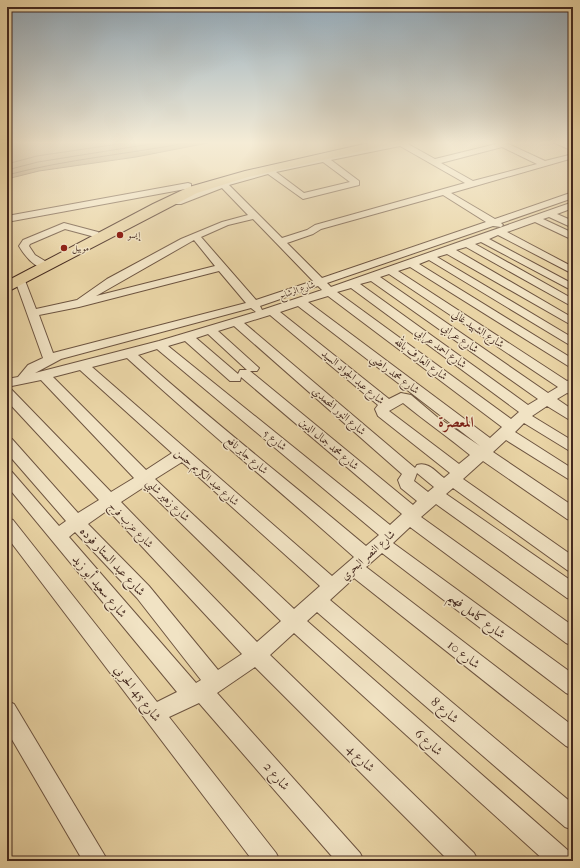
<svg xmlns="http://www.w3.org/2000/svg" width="580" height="868" viewBox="0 0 580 868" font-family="'IM FELL French Canon',Amiri,serif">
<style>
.water{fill:#b19a77;stroke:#856d54}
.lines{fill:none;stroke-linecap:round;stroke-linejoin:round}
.shore{stroke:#7a624b;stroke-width:1}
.minor-casing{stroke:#6d5440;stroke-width:2}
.highway-casing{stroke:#44291f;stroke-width:2}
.minor{fill:#f1e3c4;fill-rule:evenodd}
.highway{fill:#e9d4a5;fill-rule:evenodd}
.poi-dot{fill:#8f2418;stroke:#f1e3c4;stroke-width:1.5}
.labels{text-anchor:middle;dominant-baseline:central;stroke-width:3;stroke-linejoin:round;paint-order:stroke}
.far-poi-label{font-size:9px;fill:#44291f;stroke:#f1e3c4;text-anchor:start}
.far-street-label{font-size:9px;fill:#44291f;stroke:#f1e3c4}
.street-label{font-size:11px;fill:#44291f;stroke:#f1e3c4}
.near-street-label{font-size:13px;fill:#44291f;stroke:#f1e3c4}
.district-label{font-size:15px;font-weight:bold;fill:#7a1f14;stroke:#f1e3c4}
</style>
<rect width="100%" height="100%" fill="#e9d4a5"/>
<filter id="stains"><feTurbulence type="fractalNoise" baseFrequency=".005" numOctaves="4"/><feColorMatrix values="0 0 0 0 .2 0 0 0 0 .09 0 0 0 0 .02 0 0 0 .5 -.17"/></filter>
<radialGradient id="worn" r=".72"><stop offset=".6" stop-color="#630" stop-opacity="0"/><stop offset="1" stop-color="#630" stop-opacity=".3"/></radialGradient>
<polygon class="water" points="7,142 213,142 136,157 39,171 7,179"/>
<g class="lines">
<g class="shore">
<polyline points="7,164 37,156 132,142"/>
<polyline points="7,170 38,162 163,142"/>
<path d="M7,175C67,159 130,154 191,142"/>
</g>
<g class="minor-casing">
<g id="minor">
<path d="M396,142H410L408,144L435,159L496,144L494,142H504L545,161L573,154V158L451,193L495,219L573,192V198L501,223L503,225L501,227L493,226L327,283L331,287L573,202V208L557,214L573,221V228L549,217L543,219L573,233V240L535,222L507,232L573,267V274L498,235L489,239L573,284V291L481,242L475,244L573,299V307L466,247L456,250L573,318V326L447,254L437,257L573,338V347L429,260L419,264L573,359V369L410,267L398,271L567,381L573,379V395L567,393L557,399L573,410V422L547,406L532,416L573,441V453L524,423L515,432L573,469V482L506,440L493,452L573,506V521L567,519L483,461L463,479L573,556V573L567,570L453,488L446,494L573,582V600L567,598L436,504L421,517L573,626V646L566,643L410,527L393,543L573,674V696L566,693L382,553L366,567L573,726V749L566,746L354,578L330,600L573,804V830L565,827L317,612L307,621L571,853L573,861H545L294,633L270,655L474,853L478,861H449L255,667L217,693L360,853L364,861H336L199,703L169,717L276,853L280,861H253L7,537V518L13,520L157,702L177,692L7,486V470L12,472L59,526L66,521L7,453V438L12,439L78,513L99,500L7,401V389L12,390L111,492L134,478L41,380L7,387V379L18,377L28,365L43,358L15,280L20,277L24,278L36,309L77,300L107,279L181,239L222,222L248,215L222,188L181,204H175V200L229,179L319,158V155L326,157ZM400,146L465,183L315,225L307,230L282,238L229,185L268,174L303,199L359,185V181L331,160ZM502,147L537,164L473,181L441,163ZM323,162L350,182L304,193L276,172ZM443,195L486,222L322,278L287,243L313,234L321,229ZM253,219L313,281L256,300L201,237L228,225ZM194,240L215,266L96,296ZM219,271L246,303L53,353L39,315L79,307ZM389,274L558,387L548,393L380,277ZM371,281L538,399L528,405L360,284ZM318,286L322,290L262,310L260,306ZM351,288L519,412L511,419L337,292ZM328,296L502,427L490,438L308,302ZM298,306L480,446L437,417L411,395L401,393L389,399L280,312ZM251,308L256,312L159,341L35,373L61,359ZM270,315L378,405L375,409L378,416L450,473L444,478C436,472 428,461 417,465L415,468L244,323ZM234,326L402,474L398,480L401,488L417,501L413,505L250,371H257L259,368L218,331ZM208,334L247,370H240L238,374L196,338ZM185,341L230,381H240L241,377L402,514L390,525L168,346ZM157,349L379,535L366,546C290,482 212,421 138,355ZM127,358C201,426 279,490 354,557L332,576L92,367ZM80,370L172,453L146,470L53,377ZM403,403C425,421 448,437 470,455L459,464L389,411ZM182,462L320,586L294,609L155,479ZM417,473L434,487L428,492L414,481ZM144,487L281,621L257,642L121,502ZM108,510L242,654L218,670L149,586L88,524ZM75,532L137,598L201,680L196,683L69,537Z"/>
<polygon points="553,142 563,142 573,146 573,151"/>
<polygon points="188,183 191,184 191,188 7,222 7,216"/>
<path d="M64,223L98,232L100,234L95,237L65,229L30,244L29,246L35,255L50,264L51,266L50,268C36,271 25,256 19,246L23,240Z"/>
<polygon points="7,701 14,704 108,861 83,861 7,731"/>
</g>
</g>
<g class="highway-casing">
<polygon id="highway" points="373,142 394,142 389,145 248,177 197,193 7,292 7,281 153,204 189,187 245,171"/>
</g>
<use href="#minor" class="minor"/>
<use href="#highway" class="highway"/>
</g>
<linearGradient id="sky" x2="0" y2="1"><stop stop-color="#92aabb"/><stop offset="0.54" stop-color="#f5ecd6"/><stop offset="1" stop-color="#f5ecd6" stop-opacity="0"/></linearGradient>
<rect width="580" height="264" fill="url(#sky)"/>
<g class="poi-dot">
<circle cx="120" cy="235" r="4"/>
<circle cx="64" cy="248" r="4"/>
</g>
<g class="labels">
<g class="far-poi-label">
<text x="128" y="235">إيسو</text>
<text x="72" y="248">موبيل</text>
</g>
<g class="far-street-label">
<text transform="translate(297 290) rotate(-19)">شارع الرشاح</text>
</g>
<g class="street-label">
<text transform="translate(478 329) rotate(33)">شارع الشهيد غالي</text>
<text transform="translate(460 338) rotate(35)">شارع عرابي</text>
<text transform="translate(441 348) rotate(36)">شارع احمد عرابي</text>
<text transform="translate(421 359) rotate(37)">شارع العارف بالله</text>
<text transform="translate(395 374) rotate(37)">شارع محمد راضي</text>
<text transform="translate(353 377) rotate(40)">شارع عبد الجواد السيد</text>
<text transform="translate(339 411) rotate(41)">شارع النور المحمدي</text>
<text transform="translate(275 440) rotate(39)">شارع 5</text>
<text transform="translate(329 444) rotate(40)">شارع محمد جمال الدين</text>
<text transform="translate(247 455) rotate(41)">شارع جابر نافع</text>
<text transform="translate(207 477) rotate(41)">شارع عبد الكريم حسن</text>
<text transform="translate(168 500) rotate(44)">شارع زهير شلبي</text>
<text transform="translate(131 525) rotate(46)">شارع عزب فرج</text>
<text transform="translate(368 555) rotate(-42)">شارع النصر البحري</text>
</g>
<g class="near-street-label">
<text transform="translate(113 561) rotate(47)">شارع عبد الستار فوده</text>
<text transform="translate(100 586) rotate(50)">شارع سعيد أبو زيد</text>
<text transform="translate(477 615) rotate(37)">شارع كامل فهيم</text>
<text transform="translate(464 654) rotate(38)">شارع 10</text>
<text transform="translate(138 693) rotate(52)">شارع 45 الحربي</text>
<text transform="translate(445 710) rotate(41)">شارع 8</text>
<text transform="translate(429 742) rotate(42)">شارع 6</text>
<text transform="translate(361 758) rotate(44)">شارع 4</text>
<text transform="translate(277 776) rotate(49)">شارع 2</text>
</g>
<g class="district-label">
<text x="456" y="422">المعصرة</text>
</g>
</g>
<rect width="580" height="868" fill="none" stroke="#e9d4a5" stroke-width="24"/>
<rect x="8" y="8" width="564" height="852" fill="none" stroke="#44291f" stroke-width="2"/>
<rect x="12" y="12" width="556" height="844" fill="none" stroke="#44291f"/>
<rect width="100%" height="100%" filter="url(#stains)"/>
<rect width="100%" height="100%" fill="url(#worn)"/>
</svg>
